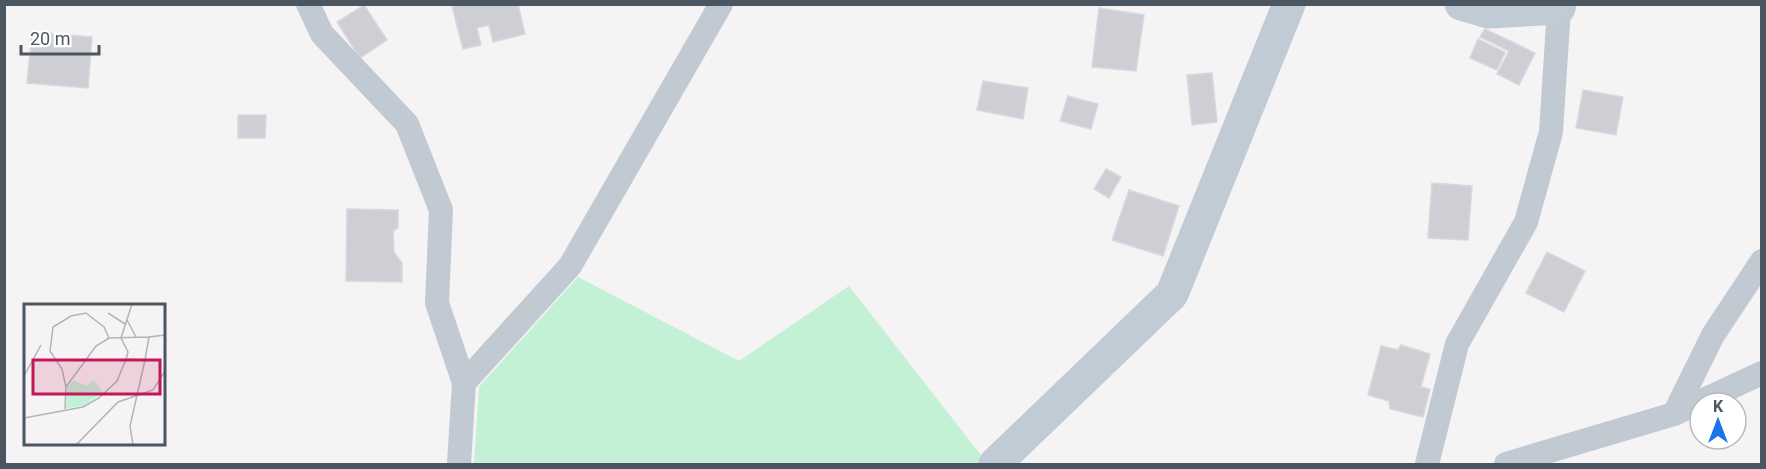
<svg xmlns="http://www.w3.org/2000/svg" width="1766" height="469" viewBox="0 0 1766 469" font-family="Roboto,sans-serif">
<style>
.green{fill:#c3f1d5}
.building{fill:#cdcfd5;stroke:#d7d9de;stroke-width:1.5}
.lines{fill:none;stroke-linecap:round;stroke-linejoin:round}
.street{stroke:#c1cad2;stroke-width:24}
.secondary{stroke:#c1cbd6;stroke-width:33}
.inset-road{fill:none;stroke:#b1b4b9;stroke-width:1.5}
.view{fill:#c2185b;fill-opacity:0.15;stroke:#c2185b;stroke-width:3}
.inset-edge{fill:none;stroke:#4a5661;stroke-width:3}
</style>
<rect width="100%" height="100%" fill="#f5f3f3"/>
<polygon class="green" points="578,277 739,361 849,286 984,459 978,464 474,464 479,387"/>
<g class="building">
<polygon points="458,4 518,4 525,34 493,42 489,25 477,28 481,45 463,49 452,6"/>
<polygon points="364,5 387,40 360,58 337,22"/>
<polygon points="1099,8 1144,15 1136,71 1092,67"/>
<polygon points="1485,29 1535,53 1519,85 1497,74 1509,51 1480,37"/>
<polygon points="32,32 92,37 88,88 27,83"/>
<polygon points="1478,39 1505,52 1497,70 1470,58"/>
<polygon points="1212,73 1217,122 1192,125 1187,75"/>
<polygon points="983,81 1028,88 1023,119 977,110"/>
<polygon points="1583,90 1623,97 1616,135 1576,128"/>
<polygon points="1068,96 1098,104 1091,129 1060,121"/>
<polygon points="238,115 266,115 265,138 238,138"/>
<polygon points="1106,169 1121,177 1109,198 1094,189"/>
<polygon points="1432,183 1472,186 1468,240 1428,238"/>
<polygon points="1129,190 1179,206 1163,256 1112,240"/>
<polygon points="347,209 398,210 398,228 393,231 394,252 402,263 402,282 346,281"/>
<polygon points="1547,252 1585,271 1564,312 1526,293"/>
<polygon points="1401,345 1430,354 1421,387 1430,389 1423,417 1390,409 1389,401 1368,395 1381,346 1398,350"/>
</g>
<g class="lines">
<g class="street">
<polyline points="308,4 322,34 407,124 441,210 437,303 464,383"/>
<polyline points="1674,414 1762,373"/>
<polyline points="459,464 464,383 570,266 721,4"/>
<polyline points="1427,464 1457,344 1526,222 1551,132 1559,8"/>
<polyline points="1506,464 1674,414 1713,335 1762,261"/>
</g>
<g class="secondary">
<polyline points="1461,4 1488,12 1559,8 1560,4"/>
<polyline points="995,464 1172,294 1289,4"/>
</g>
</g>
<g transform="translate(24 304)">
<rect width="141" height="141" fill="#f5f3f3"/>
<path d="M50,76L62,82L70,76L79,89L59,102L42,104L43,84Z" fill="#c3f1d5"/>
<path class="inset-road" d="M84,9L101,20M103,16L112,33M0,17V39M102,55L104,48L97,34L108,0M0,72L17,41M42,83L38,65L26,47L29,23L47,12L62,9L80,23L85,34M41,105L42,83L72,42L85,34L125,33M0,114L59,103L75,94L93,77L102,55L121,56L125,33L141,31M52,141L94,98L129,86L141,67M109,141L106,122L121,56"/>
<path class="view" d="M9,56H136V90H9Z"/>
<rect width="141" height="141" class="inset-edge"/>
</g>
<rect width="1766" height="469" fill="none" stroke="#4a5661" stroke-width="12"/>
<g transform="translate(1718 421)"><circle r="28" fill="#ffffff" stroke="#b7bbc0" stroke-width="1.5"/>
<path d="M0-4.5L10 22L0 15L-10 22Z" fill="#1a73e8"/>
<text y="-9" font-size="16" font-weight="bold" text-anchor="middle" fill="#4a5661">K</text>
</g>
<path d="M21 45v9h78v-9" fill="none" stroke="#4a5661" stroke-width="3"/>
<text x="30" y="45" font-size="18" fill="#4a5661" stroke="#ffffff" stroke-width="4.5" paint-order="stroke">20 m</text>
</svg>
